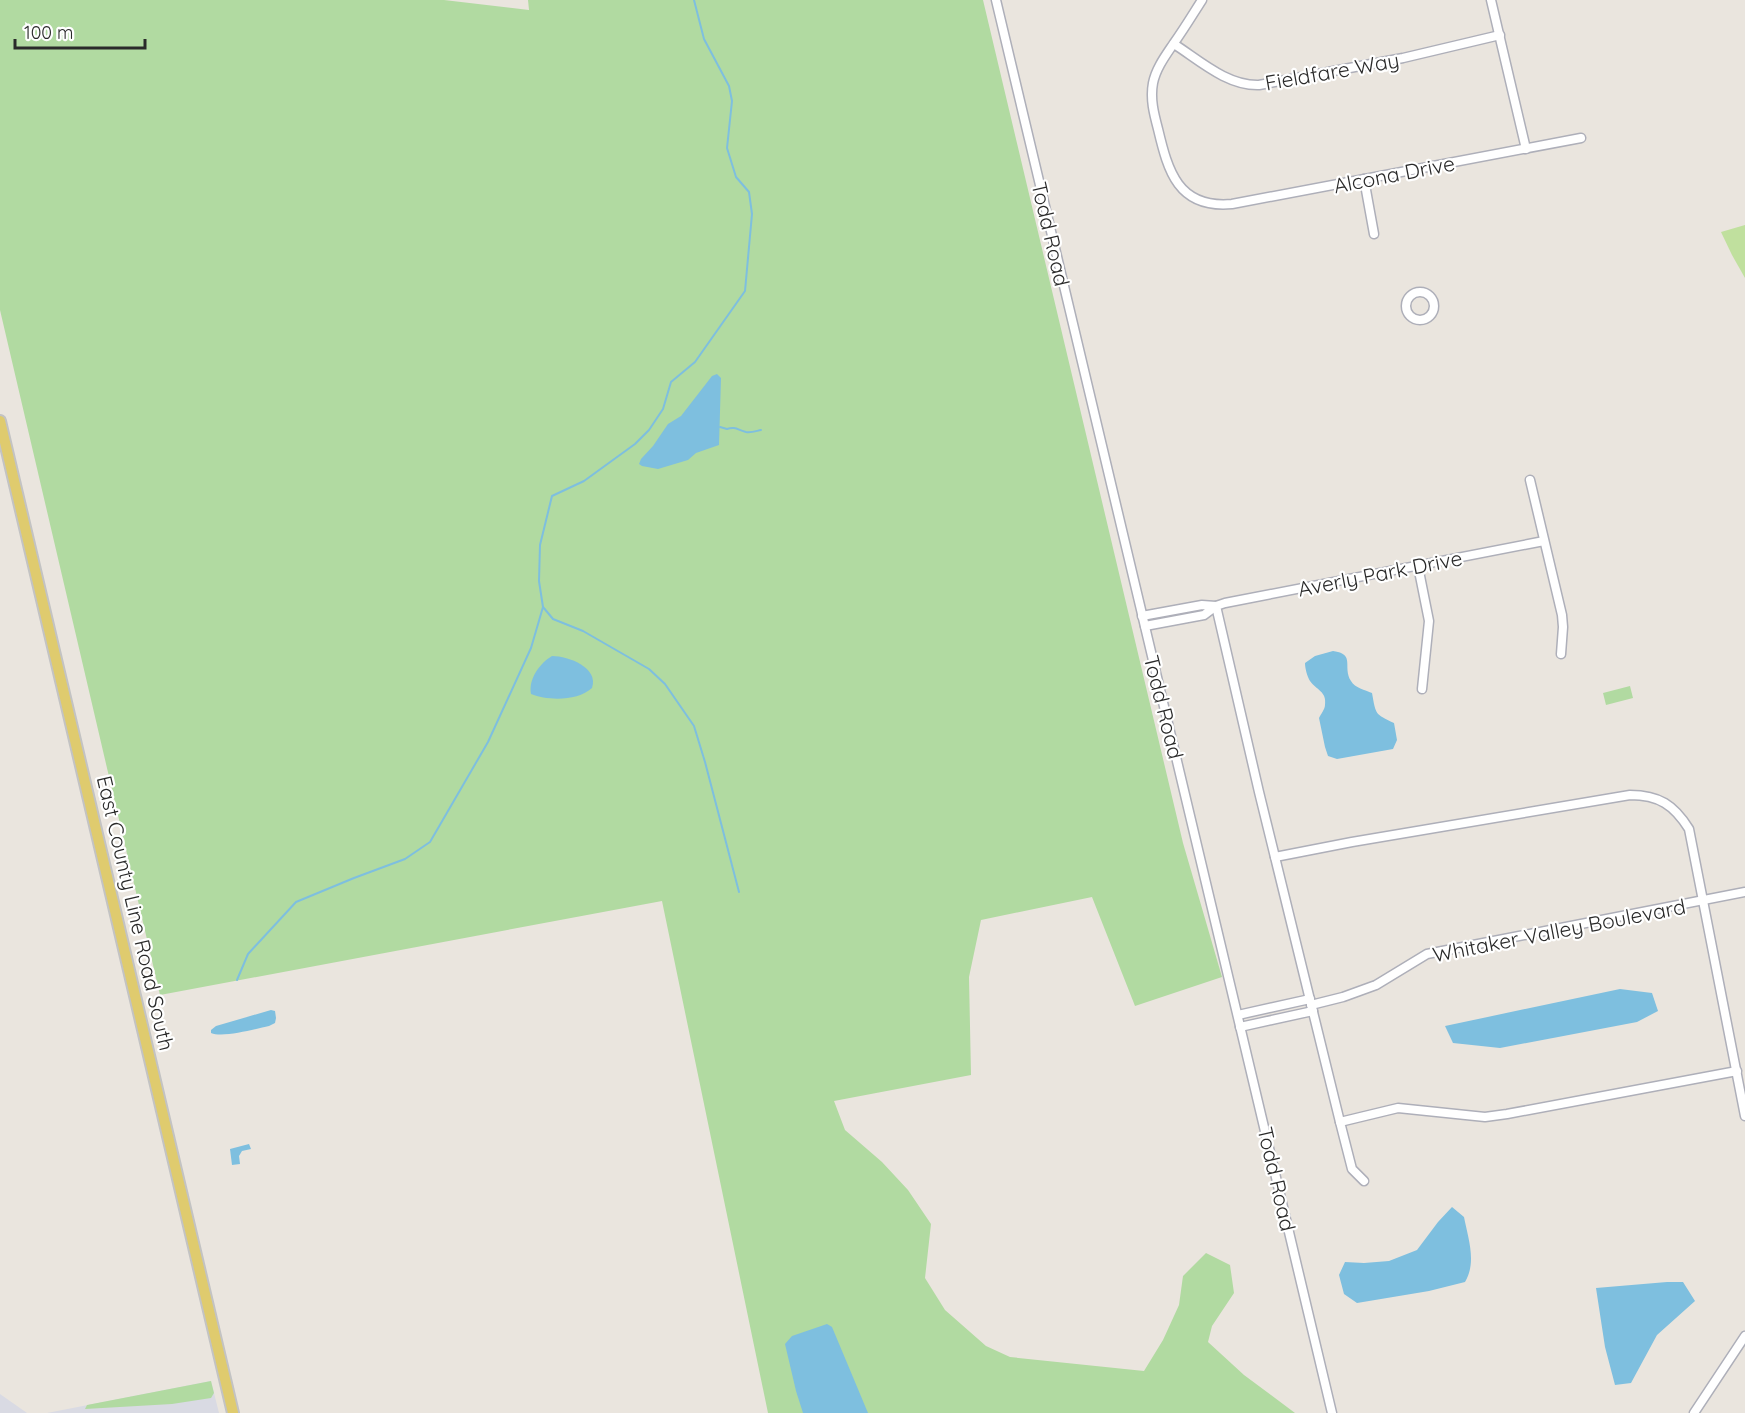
<svg xmlns="http://www.w3.org/2000/svg" width="1745" height="1413" viewBox="0 0 1745 1413" font-family="Quicksand,sans-serif">
<style>
.airport{fill:#d9dae3}
.green{fill:#b1daa1}
.pitch{fill:#c0e09e}
.water{fill:#7ebfdf}
.lines{fill:none;stroke-linecap:round;stroke-linejoin:round}
.stream{stroke:#7ebfdf;stroke-width:2}
.minor-casing{stroke:#aeafb9;stroke-width:11}
.major-casing{stroke:#c3c3c3;stroke-width:14}
.minor{stroke:#fff;stroke-width:8}
.major{stroke:#dfcb6e;stroke-width:10}
.labels{text-anchor:middle;dominant-baseline:central;stroke-width:4.5;stroke-linejoin:round;paint-order:stroke}
.street-label{font-size:21px;fill:#2a2a2a;stroke:#fff}
</style>
<rect width="100%" height="100%" fill="#eae5de"/>
<g class="airport">
<polygon points="211,1381 219,1413 47,1413"/>
<polygon points="0,1394 27,1413 0,1413"/>
</g>
<g class="green">
<polygon points="0,0 444,0 529,10 528,0 983,0 1183,843 1222,977 1135,1006 1092,897 981,920 969,977 971,1075 834,1101 845,1130 882,1162 908,1190 931,1224 925,1278 945,1310 986,1346 1010,1357 1144,1371 1163,1340 1179,1305 1183,1276 1206,1253 1230,1265 1234,1293 1212,1326 1208,1342 1244,1375 1295,1413 768,1413 662,901 160,995 0,310"/>
<polygon points="1630,686 1633,698 1606,705 1603,693"/>
<polygon points="211,1381 214,1393 211,1398 172,1404 85,1409 87,1405"/>
</g>
<polygon class="pitch" points="1745,225 1745,278 1732,255 1721,232"/>
<g class="water">
<polygon points="717,374 721,378 719,445 696,453 688,460 658,469 642,466 639,464 641,459 653,446 668,424 681,416 712,376"/>
<path d="M1333,651C1356,654 1342,667 1351,681C1355,688 1365,690 1372,693C1376,715 1375,714 1394,723L1397,740L1393,749L1337,759L1328,756L1325,747L1319,718C1321,714 1325,709 1325,705C1327,691 1316,690 1310,681C1307,676 1305,668 1305,663L1315,656Z"/>
<path d="M552,656C569,656 599,668 592,688C578,701 548,701 531,694C528,679 540,663 552,656Z"/>
<polygon points="1620,989 1652,993 1658,1011 1637,1022 1500,1048 1453,1043 1445,1026"/>
<path d="M271,1010L275,1011L276,1018L275,1023L269,1026C255,1029 223,1038 211,1033V1030L216,1026Z"/>
<polygon points="249,1144 251,1149 242,1151 239,1156 240,1164 232,1165 230,1149"/>
<path d="M1452,1207L1464,1217C1468,1238 1477,1262 1465,1282L1429,1291L1357,1303L1344,1294L1339,1275L1345,1262L1364,1263L1389,1261L1417,1250L1438,1222Z"/>
<polygon points="1667,1282 1683,1282 1695,1301 1657,1335 1631,1383 1615,1385 1605,1347 1596,1288"/>
<polygon points="827,1324 832,1327 868,1413 803,1413 796,1391 785,1344 792,1336"/>
</g>
<g class="lines">
<g class="stream">
<polyline points="694,0 704,39 729,86 732,101 727,148 736,177 749,192 752,214 745,291 695,362 671,382 663,409 649,430 635,444 584,481 552,496 540,545 539,581 543,607 553,619 583,631 649,669 665,684 694,726 705,762 739,892"/>
<path d="M720,427L727,429C735,426 738,430 746,432C751,433 756,431 761,430"/>
<polyline points="237,980 248,954 296,902 354,878 405,859 430,842 488,742 531,648 543,607"/>
</g>
<g class="minor-casing">
<g id="minor">
<polyline points="996,0 1332,1413"/>
<path d="M1202,0C1193,14 1184,29 1174,43C1166,55 1156,68 1153,83C1150,99 1154,114 1158,129C1168,171 1178,209 1232,204L1581,138"/>
<polyline points="1491,0 1526,149"/>
<path d="M1174,44C1199,60 1227,86 1259,85L1403,58L1500,35"/>
<polyline points="1364,179 1374,234"/>
<circle cx="1420" cy="306" r="14"/>
<polyline points="1530,480 1562,615 1563,627 1561,654"/>
<polyline points="1418,566 1429,621 1422,689"/>
<polyline points="1142,616 1202,605 1216,606 1204,615 1145,626"/>
<path d="M1275,857L1352,842L1630,795C1659,795 1674,805 1689,829L1745,1116"/>
<polyline points="1311,1005 1343,997 1376,985 1427,954 1745,892"/>
<polyline points="1238,1015 1310,999"/>
<polyline points="1240,1027 1313,1011"/>
<polyline points="1340,1122 1259,792 1216,606 1225,603 1544,541"/>
<polyline points="1364,1181 1352,1169 1340,1122 1398,1108 1485,1117 1507,1114 1737,1071"/>
<polyline points="1694,1413 1745,1336"/>
</g>
</g>
<g class="major-casing">
<polyline id="major" points="0,421 233,1413"/>
</g>
<use href="#minor" class="minor"/>
<use href="#major" class="major"/>
</g>
<g class="labels">
<g class="street-label">
<text transform="translate(1332 71) rotate(-10)">Fieldfare Way</text>
<text transform="translate(1394 174) rotate(-11)">Alcona Drive</text>
<text transform="translate(1051 234) rotate(77)">Todd Road</text>
<text transform="translate(1380 573) rotate(-11)">Averly Park Drive</text>
<text transform="translate(1164 707) rotate(76)">Todd Road</text>
<text transform="translate(136 913) rotate(77)">East County Line Road South</text>
<text transform="translate(1559 930) rotate(-11)">Whitaker Valley Boulevard</text>
<text transform="translate(1277 1179) rotate(77)">Todd Road</text>
</g>
</g>
<path d="M15 39v9h130v-9" fill="none" stroke="#2a2a2a" stroke-width="3"/>
<text x="24" y="39" font-size="18" fill="#2a2a2a" stroke="#ffffff" stroke-width="4.5" paint-order="stroke">100 m</text>
</svg>
